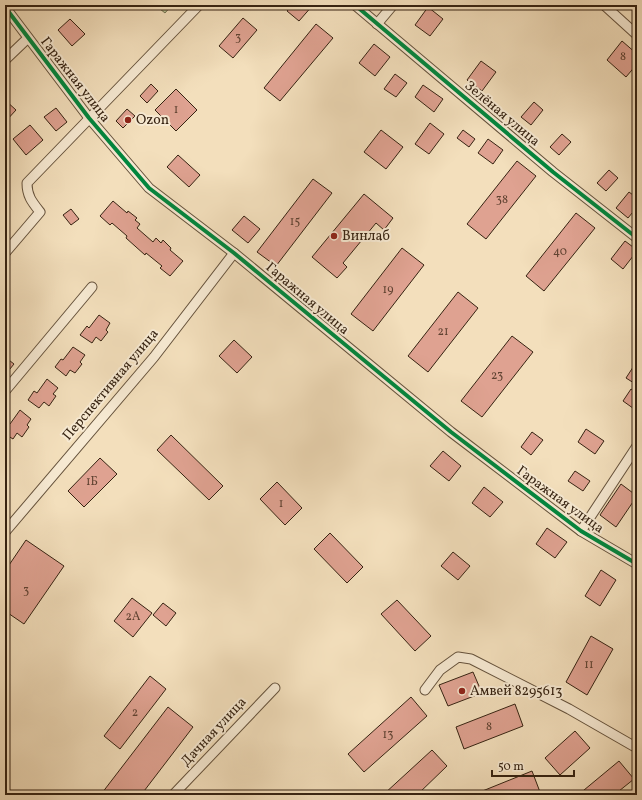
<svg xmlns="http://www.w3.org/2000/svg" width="642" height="800" viewBox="0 0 642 800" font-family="Vollkorn,serif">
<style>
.green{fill:#b7c293;stroke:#767252}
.building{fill:#dfa291;stroke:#362312}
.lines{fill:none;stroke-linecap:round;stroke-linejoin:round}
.minor-casing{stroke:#65523c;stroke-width:11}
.minor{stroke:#f7ead3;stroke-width:9}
.cycleway-casing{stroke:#f7ead3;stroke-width:6}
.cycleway{stroke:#00873e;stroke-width:4}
.poi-dot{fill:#8f2418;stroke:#f7ead3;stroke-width:1.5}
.labels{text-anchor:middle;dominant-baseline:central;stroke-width:4;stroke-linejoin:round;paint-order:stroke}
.number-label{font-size:12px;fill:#604332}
.street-label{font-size:14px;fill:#362312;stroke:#f7ead3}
.poi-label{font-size:14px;fill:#362312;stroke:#f7ead3;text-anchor:start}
</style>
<rect width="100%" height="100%" fill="#f3dfbc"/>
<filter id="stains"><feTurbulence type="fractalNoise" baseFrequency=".005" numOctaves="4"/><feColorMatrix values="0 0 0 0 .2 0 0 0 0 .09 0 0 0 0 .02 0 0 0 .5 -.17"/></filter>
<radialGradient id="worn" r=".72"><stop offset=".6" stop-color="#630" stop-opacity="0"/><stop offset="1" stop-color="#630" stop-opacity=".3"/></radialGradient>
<polygon class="green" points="155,5 172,5 165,13"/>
<g class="building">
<polygon points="259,5 268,5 264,9"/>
<polygon points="292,5 313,5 299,21 287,11"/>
<polygon points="428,7 443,19 430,36 415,25"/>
<polygon points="243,18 257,30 233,58 219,46"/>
<polygon points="70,19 85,34 72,46 58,30"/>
<polygon points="316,24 333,38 280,101 264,88"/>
<polygon points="622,41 637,54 637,64 626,77 607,60"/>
<polygon points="374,44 390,57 375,76 359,63"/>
<polygon points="481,61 496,72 482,91 467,80"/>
<polygon points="395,74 407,83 396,97 384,89"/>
<polygon points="151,84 158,91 147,103 140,96"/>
<polygon points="423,85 443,99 434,112 415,97"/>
<polygon points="176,89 197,110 176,131 155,110"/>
<polygon points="5,100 16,110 5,122"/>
<polygon points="534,102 543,110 531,125 521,117"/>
<polygon points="56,108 67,122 56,131 44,117"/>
<polygon points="127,109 135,116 123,128 116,121"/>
<polygon points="430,123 444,134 429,154 415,144"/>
<polygon points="30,125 43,140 26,155 13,139"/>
<polygon points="381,130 403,147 386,169 364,152"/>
<polygon points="463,130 475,139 469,147 457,138"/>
<polygon points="562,134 571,142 559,155 550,147"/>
<polygon points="488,139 503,150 493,164 478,153"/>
<polygon points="178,155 200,175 189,187 167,167"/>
<polygon points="517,161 536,176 486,239 467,224"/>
<polygon points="609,170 618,178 606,191 597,183"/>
<polygon points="313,179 332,193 276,266 257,252"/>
<polygon points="629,192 637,198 637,207 628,218 616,208"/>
<polygon points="364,194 393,218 384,230 376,223 343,263 347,267 337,278 312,257"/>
<polygon points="113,201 127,213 128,211 137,218 135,220 140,224 137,228 153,242 156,238 161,243 163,240 171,248 170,250 183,261 170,276 160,268 162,266 146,253 145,255 126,238 127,236 112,223 110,225 100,216"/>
<polygon points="71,209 79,219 71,225 63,215"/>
<polygon points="576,213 595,228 544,291 526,276"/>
<polygon points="244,216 260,229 248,243 232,230"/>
<polygon points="625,241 637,250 637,251 623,269 611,259"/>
<polygon points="402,248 424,265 373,331 351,314"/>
<polygon points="458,292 478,308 428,372 408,356"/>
<polygon points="99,315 110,323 106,330 108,332 101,341 96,337 92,343 80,335 87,326 89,328"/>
<polygon points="512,336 533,352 482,417 461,401"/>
<polygon points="234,340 252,357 237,373 219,356"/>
<polygon points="73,347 85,355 80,362 82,364 75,373 70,370 66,376 55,367 61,359 63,360"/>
<polygon points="5,357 14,364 5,375"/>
<polygon points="637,361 637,385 626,378"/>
<polygon points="47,379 58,388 53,394 56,396 49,406 44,402 39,408 28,400 34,391 37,393"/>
<polygon points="631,389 637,393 637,411 623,401"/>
<polygon points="20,410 31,419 27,425 29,427 22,437 17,433 13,439 5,434 5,426 8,422 10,424"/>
<polygon points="586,429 604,441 595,454 578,442"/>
<polygon points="532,432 543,440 531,455 521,447"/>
<polygon points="171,435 223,486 209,500 157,450"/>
<polygon points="443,451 461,466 449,481 430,466"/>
<polygon points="100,458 117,474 84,507 68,491"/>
<polygon points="575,471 590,481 583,491 568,481"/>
<polygon points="277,482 302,508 285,525 260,499"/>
<polygon points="621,484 637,496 616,527 600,515"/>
<polygon points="484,487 503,502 490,517 472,503"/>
<polygon points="547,528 567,542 555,558 536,544"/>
<polygon points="330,533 363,567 347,583 314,549"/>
<polygon points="26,540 64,566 24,624 5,611 5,571"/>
<polygon points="453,552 470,566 458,580 441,566"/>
<polygon points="601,570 616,580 600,606 585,596"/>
<polygon points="132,598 152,613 133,637 114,621"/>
<polygon points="397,600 431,636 415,651 381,614"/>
<polygon points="163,603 176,613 166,626 153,615"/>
<polygon points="591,636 613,649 587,695 566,682"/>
<polygon points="473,672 482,693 448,706 439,685"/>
<polygon points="150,676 166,689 120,749 104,736"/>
<polygon points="411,697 427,716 364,772 348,754"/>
<polygon points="515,704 523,726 464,749 456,727"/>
<polygon points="168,707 193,727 141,795 104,795 102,793"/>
<polygon points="575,731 590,748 560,775 545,758"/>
<polygon points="432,750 447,766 417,795 385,795 384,794"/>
<polygon points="619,761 634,779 614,795 578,795"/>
<polygon points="532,771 540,792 533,795 481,795 480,792"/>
</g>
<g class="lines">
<g class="minor-casing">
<g id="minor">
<polyline points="355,5 553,172 637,238"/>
<polyline points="604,5 637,35"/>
<polyline points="5,7 89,118 149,188 234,253 451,432 581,531 637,564"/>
<polyline points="377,24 393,5"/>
<polyline points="5,60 28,38"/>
<path d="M5,253L40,212C32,202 27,196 27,183L199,5"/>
<polyline points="5,391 92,287"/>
<polyline points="581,531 637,446"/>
<polyline points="5,532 154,357 234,253"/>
<polyline points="425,690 440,670 458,657 471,659 569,709 637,748"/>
<polyline points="173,795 275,688"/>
</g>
</g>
<use href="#minor" class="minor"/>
<g class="cycleway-casing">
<g id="cycleway">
<polyline points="355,5 553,172 637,238"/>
<polyline points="5,7 89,118 149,188 234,253 451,432 581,531 637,564"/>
</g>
</g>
<use href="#cycleway" class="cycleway"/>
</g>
<g class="poi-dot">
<circle cx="128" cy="120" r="4"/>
<circle cx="334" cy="236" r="4"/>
<circle cx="462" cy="691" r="4"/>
</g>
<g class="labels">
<g class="number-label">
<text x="238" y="38">3</text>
<text x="623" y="57">8</text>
<text x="176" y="110">1</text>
<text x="502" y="200">38</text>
<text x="295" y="222">15</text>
<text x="560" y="252">40</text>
<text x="388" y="290">19</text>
<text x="443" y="332">21</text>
<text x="497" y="376">23</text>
<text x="92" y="482">1Б</text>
<text x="281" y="504">1</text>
<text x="26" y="591">3</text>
<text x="133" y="617">2А</text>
<text x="589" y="665">11</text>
<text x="135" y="713">2</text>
<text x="489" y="727">8</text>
<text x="388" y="735">13</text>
</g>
<g class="street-label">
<text transform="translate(75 80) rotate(52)">Гаражная улица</text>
<text transform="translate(502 114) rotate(40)">Зелёная улица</text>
<text transform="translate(307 299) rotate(40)">Гаражная улица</text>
<text transform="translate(111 385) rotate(-50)">Перспективная улица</text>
<text transform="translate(560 500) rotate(36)">Гаражная улица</text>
<text transform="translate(214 732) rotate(-47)">Дачная улица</text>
</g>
<g class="poi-label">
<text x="136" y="120">Ozon</text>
<text x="342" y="236">Винлаб</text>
<text x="470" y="691">Амвей 8295613</text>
</g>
</g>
<rect width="642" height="800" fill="none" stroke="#f3dfbc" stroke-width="20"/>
<rect x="6" y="6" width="630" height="788" fill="none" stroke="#362312" stroke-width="2"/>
<rect x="10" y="10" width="622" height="780" fill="none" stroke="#362312"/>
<path d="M492 770v6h82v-6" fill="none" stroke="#362312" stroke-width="2"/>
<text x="498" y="770" font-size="12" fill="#362312" stroke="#f7ead3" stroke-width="3" paint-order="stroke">50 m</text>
<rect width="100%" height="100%" filter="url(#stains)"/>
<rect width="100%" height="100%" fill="url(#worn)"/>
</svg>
